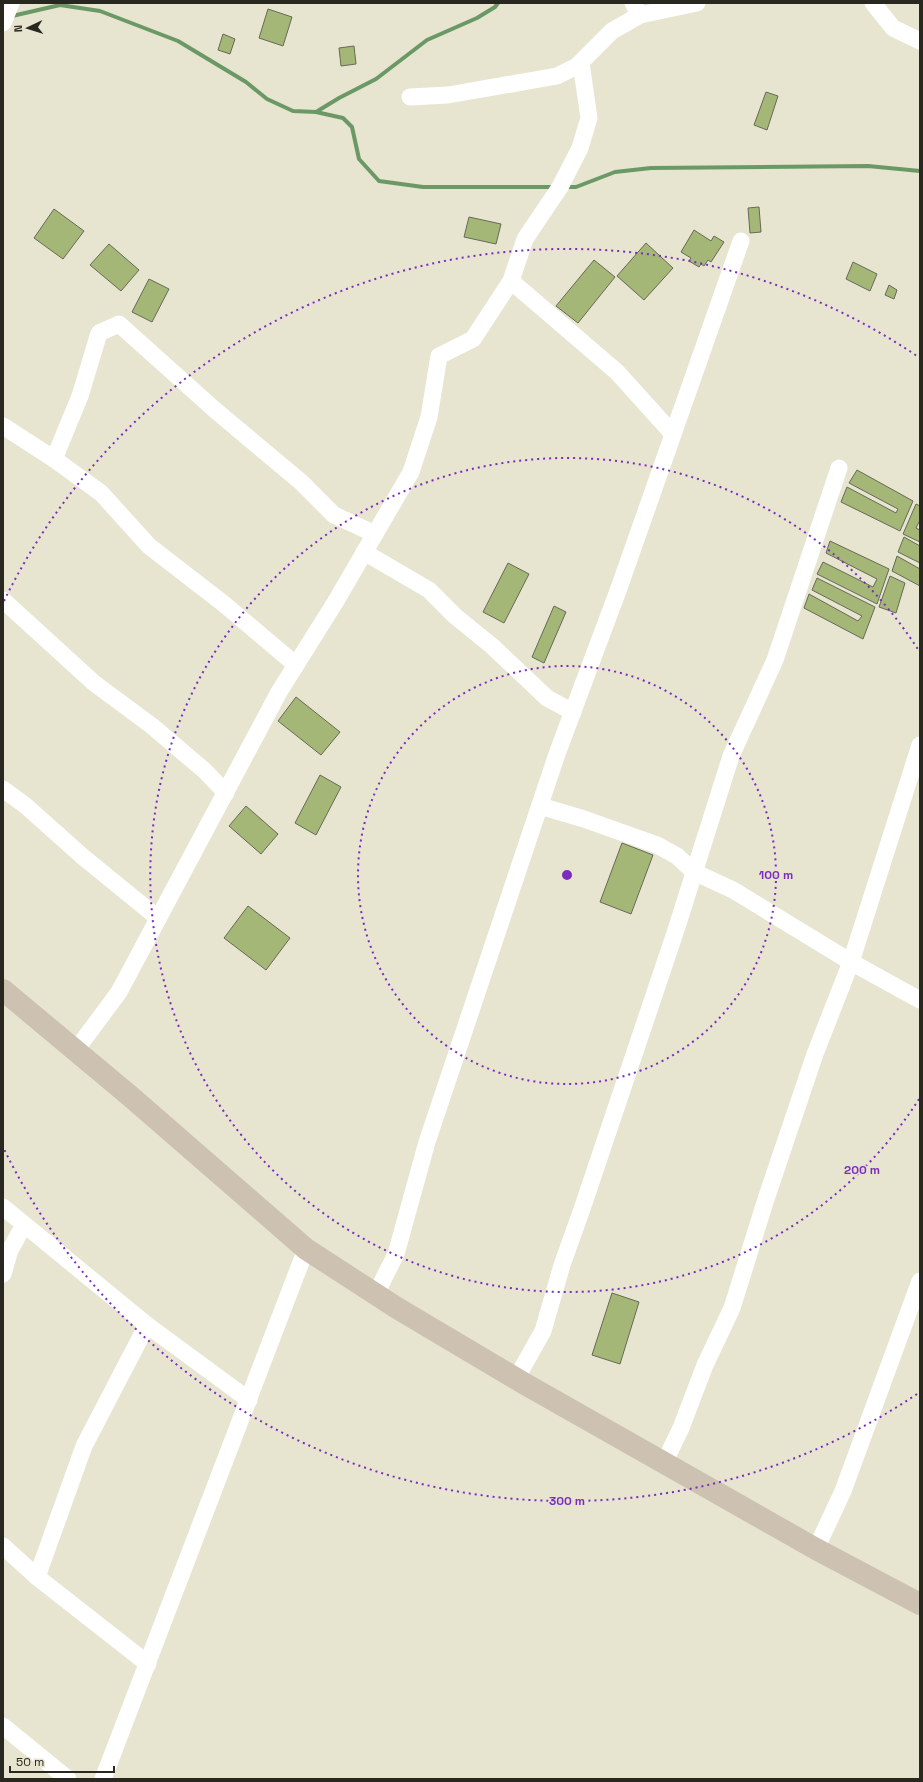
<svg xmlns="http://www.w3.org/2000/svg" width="923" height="1782" viewBox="0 0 923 1782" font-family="'Space Grotesk',sans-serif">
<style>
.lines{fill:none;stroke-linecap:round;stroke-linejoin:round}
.stream{stroke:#6b9966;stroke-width:4}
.building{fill:#a5b776;stroke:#656a59}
.street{stroke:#fff;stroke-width:17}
.secondary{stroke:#cdc2b1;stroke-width:22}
.ring{fill:none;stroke:#7b2cbf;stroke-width:2;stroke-dasharray:2 4}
.centre{fill:#7b2cbf;stroke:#e7e4d0;stroke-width:2}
.ring-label{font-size:12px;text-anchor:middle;font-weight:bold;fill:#7b2cbf;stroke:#e7e4d0;stroke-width:3;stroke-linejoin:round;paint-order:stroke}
</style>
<rect width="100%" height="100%" fill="#e7e4d0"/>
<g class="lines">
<g class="stream">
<polyline points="12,16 60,5 100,11 178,41 246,82 267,99 293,111 316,112 343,118 352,127 359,159 379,181 423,187 555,187"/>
<polyline points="316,112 339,98 376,79 427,40 477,18 495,7 498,3"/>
<polyline points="566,187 576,187 615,172 651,168 868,166 920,171"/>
</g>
</g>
<g class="building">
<polygon points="268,9 292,17 283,46 259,38"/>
<polygon points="223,34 235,39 230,54 218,50"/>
<polygon points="354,46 356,64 341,66 339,48"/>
<polygon points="766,92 778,96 767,130 754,125"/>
<polygon points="759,207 761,232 750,233 748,208"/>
<polygon points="54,209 84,231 63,259 34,238"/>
<polygon points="469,217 501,224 496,244 464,237"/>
<polygon points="694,230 711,241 714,236 724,242 711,262 708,260 704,266 701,264 699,267 689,261 691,258 681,252"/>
<polygon points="646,243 673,268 644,300 617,276"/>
<polygon points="109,244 139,270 121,291 90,265"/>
<polygon points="594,260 615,277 578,323 556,306"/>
<polygon points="853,262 877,274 870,291 846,279"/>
<polygon points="149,279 169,289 152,322 132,312"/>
<polygon points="889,285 897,290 894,299 885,295"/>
<polygon points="857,470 913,501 900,531 841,502 847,487 896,513 898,509 849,483"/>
<polygon points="916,504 920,506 920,520 916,528 920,530 920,542 903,534"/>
<polygon points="904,537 920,546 920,563 898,552"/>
<polygon points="830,541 889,569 877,604 817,574 823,562 873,587 877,579 826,553"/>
<polygon points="897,556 920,569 920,586 892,571"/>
<polygon points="508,563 529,574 504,623 483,612"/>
<polygon points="890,576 905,583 896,613 879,607"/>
<polygon points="817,578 875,607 863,639 804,608 809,594 858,621 862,616 812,590"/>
<polygon points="554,606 566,612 544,663 532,657"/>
<polygon points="296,697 340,732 321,755 278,721"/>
<polygon points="320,775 341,787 316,835 295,823"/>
<polygon points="246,806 278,834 261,854 229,826"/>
<polygon points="622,843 653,855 631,914 600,902"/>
<polygon points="248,906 290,938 266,970 224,938"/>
<polygon points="612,1293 639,1302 620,1364 592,1355"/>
</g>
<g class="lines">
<g class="street">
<polyline points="633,3 640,15"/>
<polyline points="873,3 893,28 920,41"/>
<polyline points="3,23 11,3"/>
<polyline points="410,97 448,95 557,76 577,66 612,31 640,15 697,3"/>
<polyline points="511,281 617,372 672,433"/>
<polyline points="3,426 54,459 101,493 149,546 224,604 296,665"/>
<polyline points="54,459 80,396 99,333 119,324 215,410 301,482 334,515 375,534"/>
<polyline points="364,552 429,590 455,616 492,646 547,698 573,712"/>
<polyline points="3,600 94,683 152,726 205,771 226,793"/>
<polyline points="3,789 26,806 82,856 158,918"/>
<polyline points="540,806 584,819 657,845 677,856 694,872 733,890 851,962 920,1000"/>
<polyline points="76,1050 119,992 279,692 336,601 411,472 429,417 439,356 473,339 511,281 525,239 560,187 580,148 589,118 581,63"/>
<polyline points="3,1207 147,1325 249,1400"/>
<polyline points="3,1274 10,1250 24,1225"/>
<polyline points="376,1294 396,1254 427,1142 557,754 619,588 741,241"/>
<polyline points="516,1379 543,1331 562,1265 582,1209 675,933 731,756 775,660 839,468"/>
<polyline points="664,1463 681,1428 705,1365 732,1308 766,1199 815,1054 851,962 920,745"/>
<polyline points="3,1546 37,1577 148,1664"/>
<polyline points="816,1549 843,1491 920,1281"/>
<polyline points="37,1577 84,1446 147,1325"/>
<polyline points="3,1726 68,1779"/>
<polyline points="103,1779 306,1249"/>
</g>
<polyline class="secondary" points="3,990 130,1096 306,1249 397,1308 525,1384 816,1549 920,1604"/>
</g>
<g class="ring">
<circle cx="567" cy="875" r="209"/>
<path d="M919 1099A417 417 0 1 1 919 651"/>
<path d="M917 1394A626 626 0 0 1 4 1149M4 601A626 626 0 0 1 917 356"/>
</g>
<circle cx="567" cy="875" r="6" class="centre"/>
<g class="ring-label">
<text x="776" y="879">100 m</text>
<text x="862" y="1174">200 m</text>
<text x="567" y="1505">300 m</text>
</g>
<rect width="923" height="1782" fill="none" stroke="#282720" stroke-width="8"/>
<g transform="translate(28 28) rotate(266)" stroke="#e7e4d0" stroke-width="3" paint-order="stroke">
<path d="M0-3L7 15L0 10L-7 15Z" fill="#282720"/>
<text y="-6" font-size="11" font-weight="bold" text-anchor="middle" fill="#282720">N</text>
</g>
<path d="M10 1766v6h104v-6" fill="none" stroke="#282720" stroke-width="2"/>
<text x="16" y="1766" font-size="12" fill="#282720" stroke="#e7e4d0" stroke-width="3" paint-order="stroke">50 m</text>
</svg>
